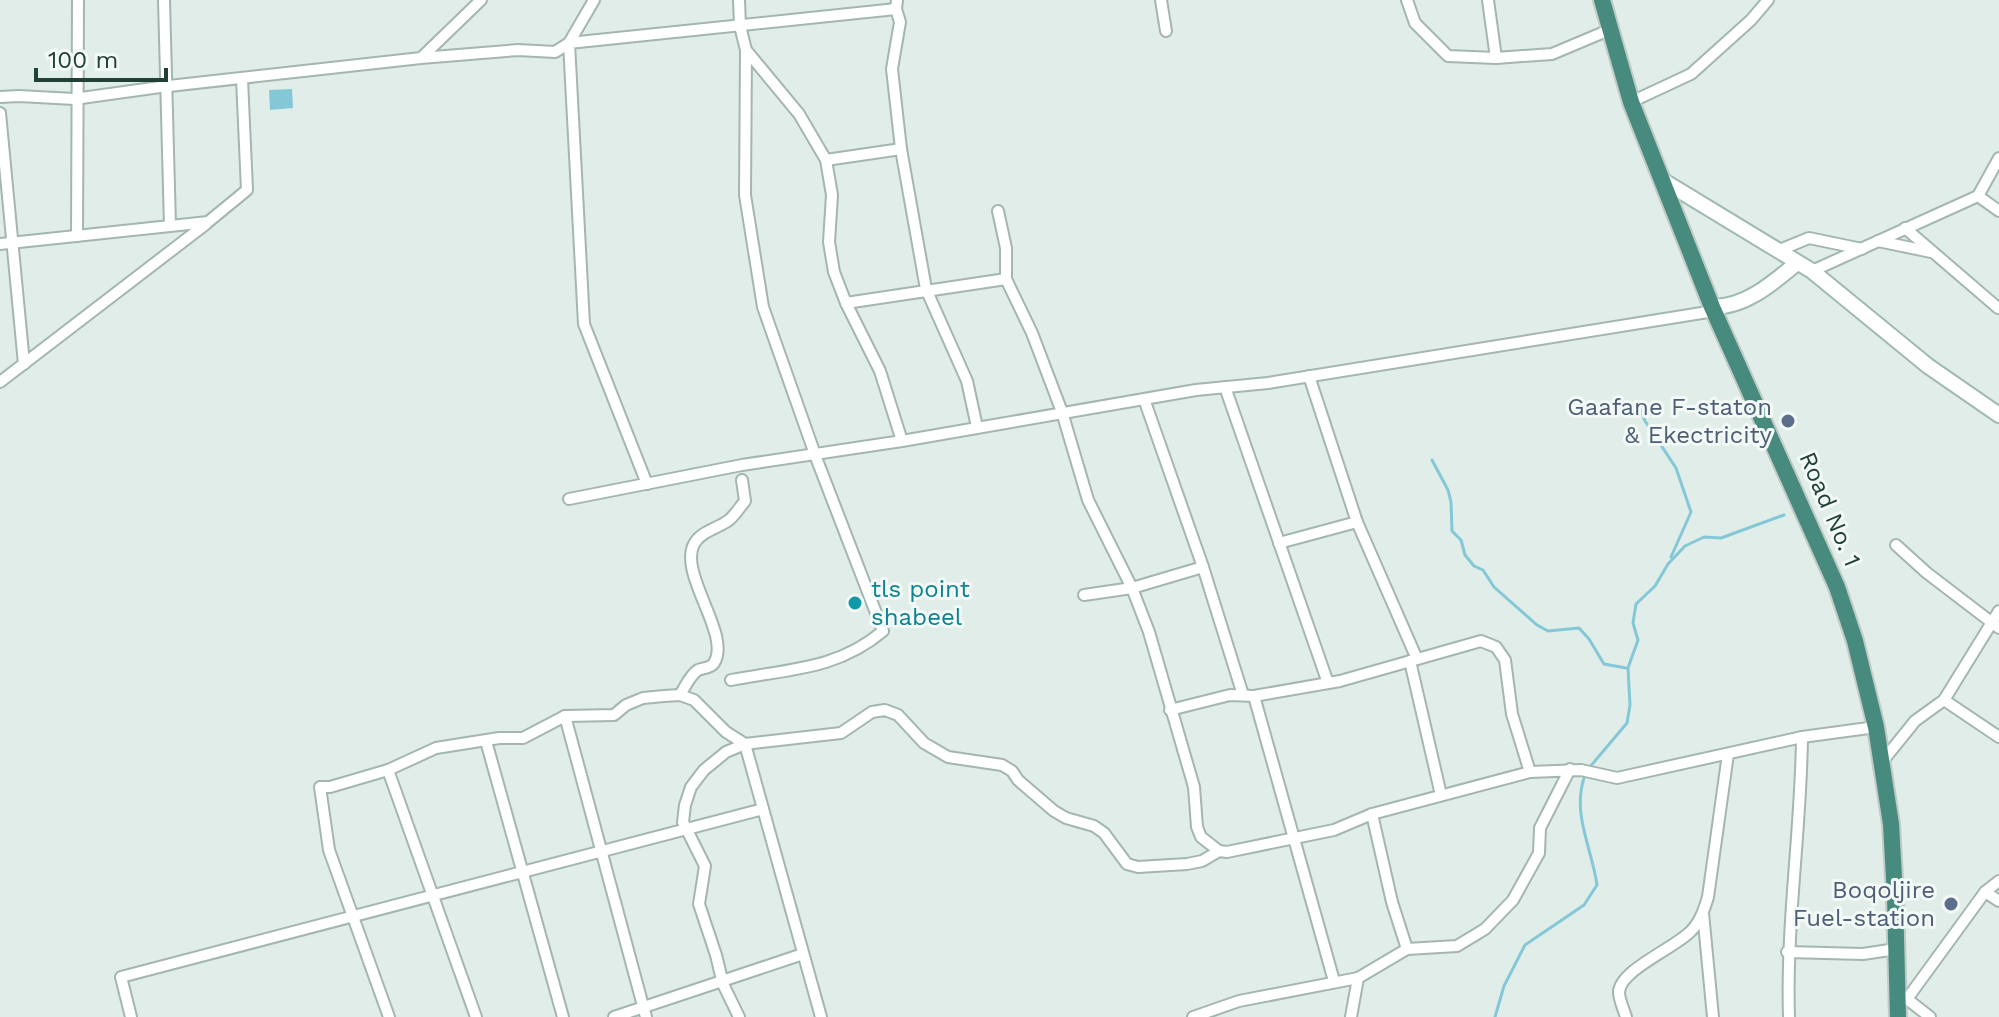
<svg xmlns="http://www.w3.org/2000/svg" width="1999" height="1017" viewBox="0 0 1999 1017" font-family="'Work Sans',sans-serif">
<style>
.water{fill:#84c8d8}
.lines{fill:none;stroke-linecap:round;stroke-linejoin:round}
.stream{stroke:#84c8d8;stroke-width:3}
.minor-casing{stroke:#a3b6b0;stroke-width:14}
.secondary-casing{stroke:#9fbab1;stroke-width:18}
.trunk-casing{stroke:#c1cac7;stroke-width:20}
.minor{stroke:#fff;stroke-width:10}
.secondary{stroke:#fff;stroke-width:14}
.trunk{stroke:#468b7e;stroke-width:16}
.service-dot{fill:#5c6f8a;stroke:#f2f9f6;stroke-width:3}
.culture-dot{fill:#0f9aa8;stroke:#f2f9f6;stroke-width:3}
.labels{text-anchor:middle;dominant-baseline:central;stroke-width:6;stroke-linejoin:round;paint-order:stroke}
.service-label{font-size:24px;fill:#4e5e75;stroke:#f2f9f6;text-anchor:end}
.street-label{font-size:24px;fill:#204038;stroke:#f2f9f6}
.culture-label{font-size:24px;fill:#0d838f;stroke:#f2f9f6;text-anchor:start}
</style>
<rect width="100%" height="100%" fill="#e1ede8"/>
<polygon class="water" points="292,89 293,108 270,110 269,90"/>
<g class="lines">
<g class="stream">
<polyline points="1638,403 1645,421 1676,468 1691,512 1671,557"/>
<polyline points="1432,460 1448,490 1451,502 1452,531 1461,540 1465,555 1474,566 1483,570 1494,587 1537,625 1548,631 1579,628 1589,639 1604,664 1626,668"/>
<polyline points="1589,768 1627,723 1630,705 1628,668 1638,640 1633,623 1636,604 1655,586 1668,564 1685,546 1704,537 1721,538 1784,515"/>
<path d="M1495,1017L1504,986L1525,945L1584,905L1597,885C1592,848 1571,813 1585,775"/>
</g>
<g class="minor-casing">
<g id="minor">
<polyline points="164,0 170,226"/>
<polyline points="739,0 740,26 746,50 799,114 826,160 832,195 829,242 834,272 846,303 880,371 902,441"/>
<polyline points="897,0 896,9 900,22 892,69 901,149 926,289 967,381 977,427"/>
<polyline points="1161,0 1166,31"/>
<polyline points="1407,0 1415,23 1448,56 1496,58 1552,54 1609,30"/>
<polyline points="1488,0 1496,58"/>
<polyline points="421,58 481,0"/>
<polyline points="0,97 19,96 74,99 160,87 421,58 518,50 555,52 569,43 594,0"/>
<polyline points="1631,102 1691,74 1751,20 1768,0"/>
<polyline points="0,113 24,364"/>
<polyline points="826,160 901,149"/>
<polyline points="1978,196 1999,158"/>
<polyline points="998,211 1006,248 1006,279 1032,333 1062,412 1088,500 1132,588 1149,632 1194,787 1197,827 1201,837 1219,851 1227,852 1334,830 1372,814 1530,772 1581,770 1617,778 1802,737 1876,727"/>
<polyline points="1905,228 1998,308"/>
<polyline points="77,236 78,0"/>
<polyline points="1878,241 1931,252"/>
<polyline points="0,244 208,222 247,190 242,79"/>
<polyline points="1777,251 1809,238 1862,249"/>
<polyline points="1812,271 1978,196 1999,211"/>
<polyline points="846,303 1006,279"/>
<polyline points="1309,376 1357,522 1417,659"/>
<polyline points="0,382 206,224"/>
<polyline points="1225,387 1328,683"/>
<polyline points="1144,399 1203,567"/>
<polyline points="647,484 584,324 569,43 896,9"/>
<polyline points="569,499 742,465 902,441 1196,390 1268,383 1714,311"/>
<polyline points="1279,543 1357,522"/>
<polyline points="1896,545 1927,573 1999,628"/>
<polyline points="1084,595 1132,588 1203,567 1243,695"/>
<polyline points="1410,661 1441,795"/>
<path d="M731,680C788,669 837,670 883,631L817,460L763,307L745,195L746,50"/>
<path d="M680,695C685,687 690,675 698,670C704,667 710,669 714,663C732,635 678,574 694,544C701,531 717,529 729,520C735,515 740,507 745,501L742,480"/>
<polyline points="1254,696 1334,981"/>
<polyline points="1944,700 1999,737"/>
<polyline points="1170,710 1230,695 1254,696 1340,681 1481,641 1496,647 1505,660 1512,714 1530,772"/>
<polyline points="565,716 646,1017"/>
<polyline points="486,741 563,1017"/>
<polyline points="1882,762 1915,721 1944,700 1999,611"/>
<polyline points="388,770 476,1017"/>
<polyline points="1372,814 1392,902 1407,949"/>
<polyline points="1985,892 1999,901"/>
<polyline points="1703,913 1713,1017"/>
<polyline points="1787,952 1863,954 1896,949"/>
<polyline points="1897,999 1907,999 1985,892 1999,881"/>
<polyline points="1907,999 1930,1017"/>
<polyline points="131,1017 121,977 763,809"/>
<polyline points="389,1017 329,850 320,787 330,787 388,770 436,748 499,738 523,738 565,716 614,715 626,705 643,698 664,696 680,695 694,700 726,732 745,744 821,1017"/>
<polyline points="614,1017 803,954"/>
<polyline points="739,1017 723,984 716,955 699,904 705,866 683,822 685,805 691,787 704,770 726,752 745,744 841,733 872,712 885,710 898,715 924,743 948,757 1002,765 1012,771 1018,780 1054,811 1066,818 1094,826 1104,833 1127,864 1138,867 1187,864 1202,861 1219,851"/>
<polyline points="1193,1017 1239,1001 1358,978 1407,949 1457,946 1485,929 1513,900 1539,853 1540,828 1570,769"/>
<polyline points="1351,1017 1358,978"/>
<path d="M1626,1017C1624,1010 1619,1000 1619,992C1620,970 1675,948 1691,931C1700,922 1704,910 1708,897L1728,754"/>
<path d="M1789,1017C1786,923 1801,831 1802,737"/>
</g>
</g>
<g class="secondary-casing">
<g id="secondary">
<polyline points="1662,180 1812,271 1928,366 1999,415"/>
<path d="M1712,307C1745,307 1772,284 1797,263"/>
</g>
</g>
<g class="trunk-casing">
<polyline id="trunk" points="1602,0 1631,102 1712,307 1837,587 1855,641 1876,727 1891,824 1895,896 1898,1017"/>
</g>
<use href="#minor" class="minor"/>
<use href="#secondary" class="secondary"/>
<use href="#trunk" class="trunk"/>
</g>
<g class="service-dot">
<circle cx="1788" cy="421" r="8"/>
<circle cx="1951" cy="904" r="8"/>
</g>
<circle class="culture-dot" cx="855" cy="603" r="8"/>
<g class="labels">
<g class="service-label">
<text x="1772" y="407">Gaafane F-staton<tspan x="1772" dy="28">&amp; Ekectricity</tspan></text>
<text x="1935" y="890">Boqoljire<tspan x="1935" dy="28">Fuel-station</tspan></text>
</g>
<g class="street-label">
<text transform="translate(1830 509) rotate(67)">Road No. 1</text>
</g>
<g class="culture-label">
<text x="871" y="589">tls point<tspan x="871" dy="28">shabeel</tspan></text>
</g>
</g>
<path d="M36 68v12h130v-12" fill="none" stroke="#204038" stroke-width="4"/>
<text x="48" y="68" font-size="24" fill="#204038" stroke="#f2f9f6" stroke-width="6" paint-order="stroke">100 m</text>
</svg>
